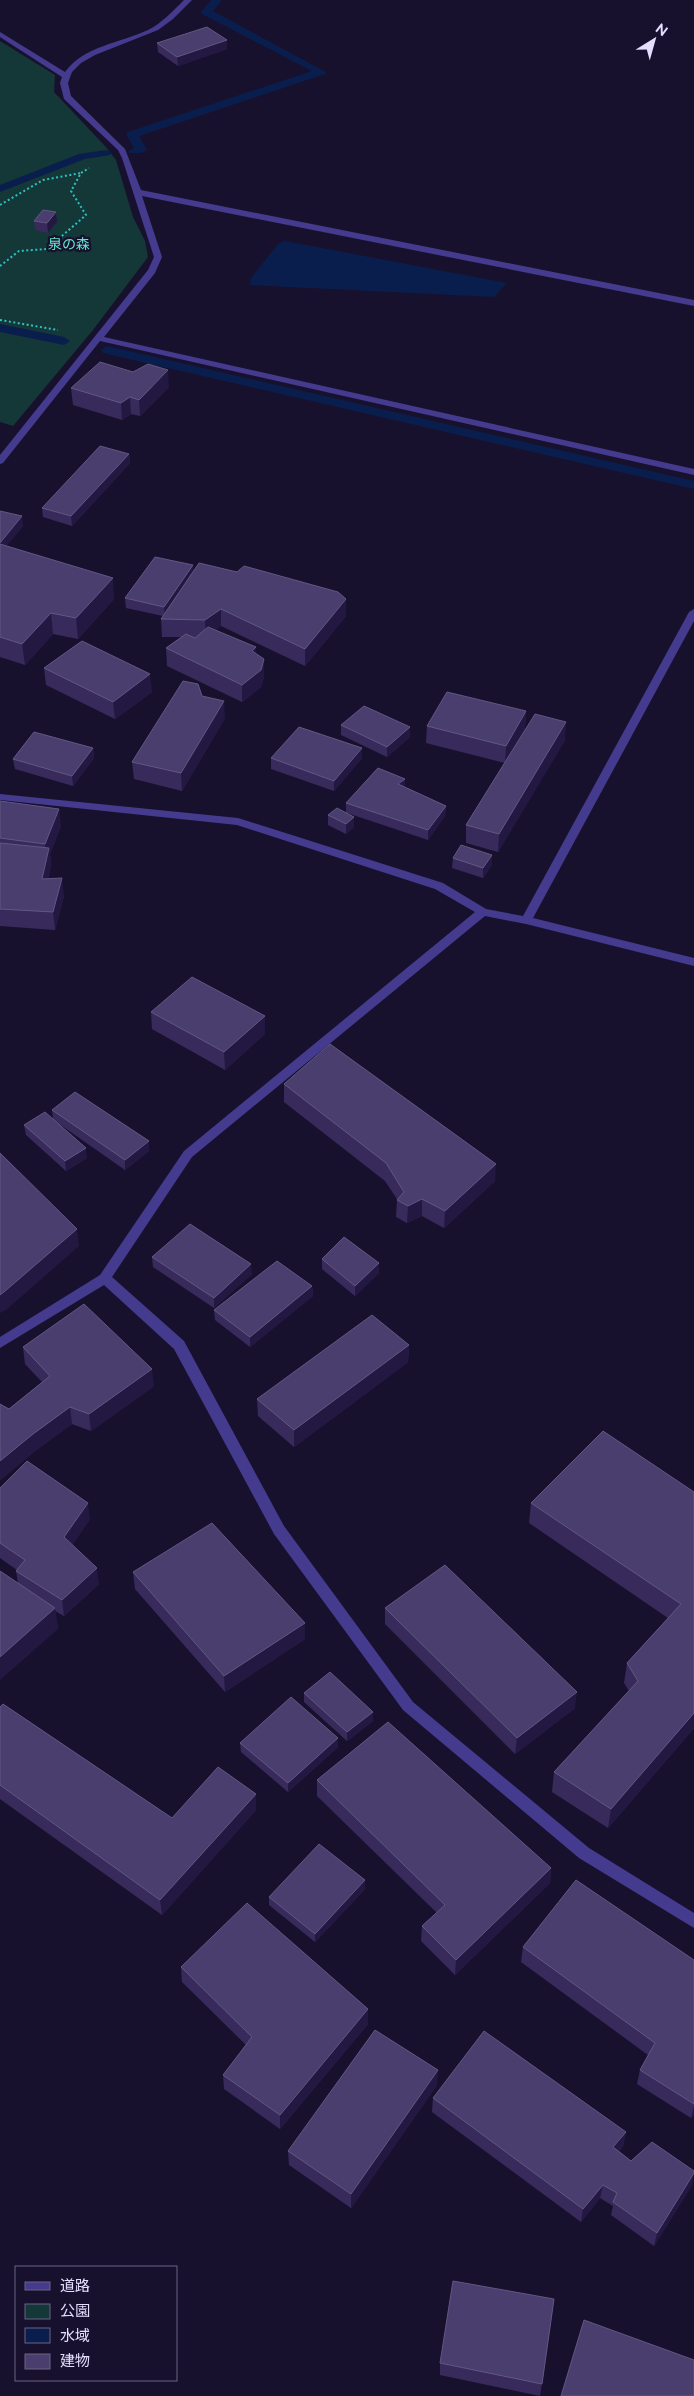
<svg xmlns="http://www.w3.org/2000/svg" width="694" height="2396" viewBox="0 0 694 2396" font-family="Raleway,'Noto Sans JP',sans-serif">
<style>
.green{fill:#143738}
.water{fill:#0a1e4e}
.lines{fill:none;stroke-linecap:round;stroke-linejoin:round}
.stream{fill:#0a1e4e;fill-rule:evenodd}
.path{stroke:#2ec2c3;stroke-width:2;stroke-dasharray:2 2.5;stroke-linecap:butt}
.minor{fill:#443b8e;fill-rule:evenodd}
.wall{fill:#382b5c}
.shaded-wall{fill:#231842}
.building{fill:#4a3e6e;stroke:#625784}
.labels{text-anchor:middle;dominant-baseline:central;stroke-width:4.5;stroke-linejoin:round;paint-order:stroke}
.far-park-label{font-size:14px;fill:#65e5ce;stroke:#18112e}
</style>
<rect width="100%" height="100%" fill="#18112e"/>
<polygon class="green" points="0,41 55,75 54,92 105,146 116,160 133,217 145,241 148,257 93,330 13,426 0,422"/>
<polygon class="water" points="284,241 285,241 507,283 494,297 250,285 251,278 278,244"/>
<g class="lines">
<g class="stream">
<polygon points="211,0 222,0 213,11 326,72 325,74 139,136 147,150 141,153 130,153 128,151 134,148 126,134 128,132 312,71 202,14 201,12"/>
<polygon points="106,150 112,153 110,155 85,159 0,192 0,185 79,154"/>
<polygon points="0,324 64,337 70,341 64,345 0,332"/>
<polygon points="107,346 694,481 694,489 103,353 101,350"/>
</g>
<g class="path">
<polyline points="0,205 43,180 81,173"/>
<polyline points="0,266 19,251 47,249 86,215 71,191 81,173 89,168"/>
<polyline points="0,320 58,330"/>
</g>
<g class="minor">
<path d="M184,0H192L173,19L158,30L95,55L81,63L72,72L68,83L71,96L125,149L141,190L694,300V306L142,196L162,257L155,273L104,337L694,469V475L100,341L3,463L0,464V455L148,270L154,257L122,158L118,150L64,99L60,83L62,77L0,37V32L65,72C84,46 120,43 148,30C162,23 173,11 184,0Z"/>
<polygon points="694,609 694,621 533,918 694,958 694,966 526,924 485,916 192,1157 112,1277 184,1341 284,1526 413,1702 589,1848 694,1913 694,1928 579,1858 403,1710 274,1534 174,1349 104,1285 0,1348 0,1337 100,1275 184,1151 475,912 435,889 237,825 0,800 0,794 238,818 443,883 486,909 523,916 689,612"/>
</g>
</g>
<g class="wall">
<polygon points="157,43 227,49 178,66 158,52"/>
<polygon points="34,221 57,222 48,233 35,230"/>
<polygon points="169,387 140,416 131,414 122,420 73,405 71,388"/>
<polygon points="129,454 130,463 72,526 43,517 42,508"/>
<polygon points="0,511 23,526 6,546 114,599 78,639 53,634 25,665 0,657"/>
<polygon points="194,571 346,616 305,666 221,626 216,630 256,654 264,677 261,687 242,702 167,666 166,648 181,637 162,637 161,619 163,616 126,608 125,598"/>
<polygon points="44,668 152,692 115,719 46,685"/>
<polygon points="202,696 225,718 182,791 134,779 132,762"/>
<polygon points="526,711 525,728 509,756 565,740 498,852 466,843 466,825 505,763 426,743 427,726"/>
<polygon points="341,725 410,727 410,737 387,757 341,735"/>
<polygon points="93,748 94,758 73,786 15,769 13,759"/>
<polygon points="271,758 362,758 334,791 271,769"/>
<polygon points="405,787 446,806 445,816 428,840 347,813 354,817 354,827 346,834 328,825 328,815 346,813 346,803"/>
<polygon points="0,801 61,826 50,854 51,865 48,879 64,896 55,930 0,926"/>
<polygon points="492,855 492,865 483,878 452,868 453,858"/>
<polygon points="151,1012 265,1034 225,1070 152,1029"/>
<polygon points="284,1084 495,1181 444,1228 422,1216 407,1223 396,1217 397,1200 397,1199 385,1181 284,1102"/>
<polygon points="52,1110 149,1151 125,1170 55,1121 87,1158 66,1171 26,1135 24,1125 53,1119"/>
<polygon points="152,1257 252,1274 214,1308 153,1267"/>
<polygon points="322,1259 379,1273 355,1296 322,1269"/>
<polygon points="312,1286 313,1296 250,1347 215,1320 214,1310"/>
<polygon points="409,1345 408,1362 294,1447 258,1416 257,1399"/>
<polygon points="23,1347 154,1386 91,1431 72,1424 35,1451 0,1480 0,1404 9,1409 42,1382 25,1364"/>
<polygon points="0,1488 90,1519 72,1545 99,1584 64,1616 55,1611 58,1629 18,1583 16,1571 17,1570 0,1558"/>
<polygon points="694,1492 694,1728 608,1828 552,1792 554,1772 629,1691 624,1683 627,1663 668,1618 529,1523 531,1503"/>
<polygon points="133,1572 305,1639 225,1692 135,1589"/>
<polygon points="385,1608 575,1708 515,1754 385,1624"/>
<polygon points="304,1693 373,1712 373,1721 347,1741 304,1702"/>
<polygon points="0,1707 172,1818 256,1794 256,1810 162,1915 0,1799"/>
<polygon points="240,1743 338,1747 288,1792 241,1752"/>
<polygon points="317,1780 551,1868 550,1883 455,1975 421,1941 422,1926 437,1913 317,1796"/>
<polygon points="365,1889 315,1942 269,1905 269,1897"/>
<polygon points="523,1947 694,1960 694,2115 691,2118 637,2084 640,2070 648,2055 521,1962"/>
<polygon points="181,1967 368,2024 280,2129 224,2089 223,2075 246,2045 182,1982"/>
<polygon points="437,2085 351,2208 289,2165 288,2151"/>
<polygon points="433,2098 626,2132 623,2146 619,2151 631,2161 692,2185 654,2246 611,2215 613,2206 600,2198 581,2222 432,2112"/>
<polygon points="554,2299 540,2396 440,2375 440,2363"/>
</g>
<g class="shaded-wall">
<polygon points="227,40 227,49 178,66 177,57"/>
<polygon points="56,212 57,222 48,233 47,223"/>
<polygon points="168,370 169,387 140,416 139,400"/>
<polygon points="130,397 131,414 122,420 121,403"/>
<polygon points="129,454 130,463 72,526 71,516"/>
<polygon points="22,516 23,526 0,554 0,543"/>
<polygon points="193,565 194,575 165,617 164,607"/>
<polygon points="113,578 114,599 78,639 76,618"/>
<polygon points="346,599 346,616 305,666 305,649"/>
<polygon points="221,609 221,626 206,638 205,620"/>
<polygon points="51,613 53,634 25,665 22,644"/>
<polygon points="256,647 257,664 252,651"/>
<polygon points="264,659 264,677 261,687 242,702 242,685"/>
<polygon points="150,674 152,692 115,719 113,702"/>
<polygon points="224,701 225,718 182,791 181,773"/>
<polygon points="526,711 525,728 505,763 506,746"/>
<polygon points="566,722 565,740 498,852 499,834"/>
<polygon points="410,727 410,737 387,757 387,747"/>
<polygon points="93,748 94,758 73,786 72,776"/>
<polygon points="362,748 362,758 334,791 334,781"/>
<polygon points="405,779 405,789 398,784"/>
<polygon points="446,806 445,816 428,840 428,830"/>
<polygon points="59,809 61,826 50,854 51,865 44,896 42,879 46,860 45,844"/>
<polygon points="354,817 354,827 346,834 346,824"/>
<polygon points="492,855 492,865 483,878 483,868"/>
<polygon points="62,878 64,896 55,930 53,912"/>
<polygon points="265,1016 265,1034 225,1070 224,1052"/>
<polygon points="149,1141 149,1151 125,1170 125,1160"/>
<polygon points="86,1148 87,1158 66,1171 65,1161"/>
<polygon points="496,1164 495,1181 444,1228 445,1211"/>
<polygon points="422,1199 422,1216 407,1223 408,1206"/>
<polygon points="77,1229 79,1246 6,1310 0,1313 0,1295"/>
<polygon points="379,1263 379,1273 355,1296 355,1286"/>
<polygon points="251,1264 252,1274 214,1308 214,1298"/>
<polygon points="312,1286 313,1296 250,1347 250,1337"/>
<polygon points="409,1345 408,1362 294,1447 294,1430"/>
<polygon points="152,1369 154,1386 91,1431 89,1414"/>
<polygon points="70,1407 72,1424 35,1451 0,1480 0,1461 33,1434"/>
<polygon points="88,1503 90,1519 66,1554 64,1537"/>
<polygon points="97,1568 99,1584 64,1616 62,1600"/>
<polygon points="55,1608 58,1629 0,1680 0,1657"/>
<polygon points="305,1623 305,1639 225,1692 224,1676"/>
<polygon points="577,1692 575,1708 515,1754 517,1738"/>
<polygon points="373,1712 373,1721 347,1741 347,1732"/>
<polygon points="694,1713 694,1728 608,1828 611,1809"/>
<polygon points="338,1738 338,1747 288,1792 288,1783"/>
<polygon points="256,1794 256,1810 162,1915 160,1900"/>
<polygon points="551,1868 550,1883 455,1975 456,1960"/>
<polygon points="365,1880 365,1889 315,1942 315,1934"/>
<polygon points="368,2009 368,2024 280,2129 280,2115"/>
<polygon points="438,2070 437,2085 351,2208 351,2194"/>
<polygon points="694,2106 694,2115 691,2118"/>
<polygon points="626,2132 623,2146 611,2160 613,2147"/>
<polygon points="694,2173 692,2185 654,2246 657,2233"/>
<polygon points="603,2185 600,2198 581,2222 583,2209"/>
</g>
<g class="building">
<polygon points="207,27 227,40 177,57 157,43"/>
<polygon points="43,210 56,212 47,223 34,221"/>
<polygon points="100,362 133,372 148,364 168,370 139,400 130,397 121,403 71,388"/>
<polygon points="100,446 129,454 71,516 42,508"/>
<polygon points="0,511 22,516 0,543"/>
<polygon points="0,544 113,578 76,618 51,613 22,644 0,637"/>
<polygon points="155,557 193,565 164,607 125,598"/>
<polygon points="199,563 237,572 244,566 338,592 346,599 305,649 221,609 205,620 161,619"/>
<polygon points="208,627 256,647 252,651 264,659 261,670 242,685 166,648 186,634 195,638"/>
<polygon points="82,641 150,674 113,702 44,668"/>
<polygon points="183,681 198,684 202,696 224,701 181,773 132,762"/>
<polygon points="447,692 526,711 506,746 427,726"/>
<polygon points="364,706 410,727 387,747 341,725"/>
<polygon points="535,714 566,722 499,834 466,825"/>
<polygon points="299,727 362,748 334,781 271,758"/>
<polygon points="34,732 93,748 72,776 13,759"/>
<polygon points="378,768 405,779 398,784 446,806 428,830 346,803"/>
<polygon points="0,801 59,809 45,844 0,838"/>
<polygon points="337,808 354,817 346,824 328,815"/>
<polygon points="0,843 49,848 42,879 62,878 53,912 0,909"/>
<polygon points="461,845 492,855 483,868 453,858"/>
<polygon points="192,977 265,1016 224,1052 151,1012"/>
<polygon points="330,1044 496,1164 445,1211 422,1199 408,1206 397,1200 404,1192 386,1163 284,1084"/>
<polygon points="75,1092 149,1141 125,1160 52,1110"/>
<polygon points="45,1112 86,1148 65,1161 24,1125"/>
<polygon points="0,1153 77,1229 4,1292 0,1295"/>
<polygon points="190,1224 251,1264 214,1298 152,1257"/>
<polygon points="344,1237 379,1263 355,1286 322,1259"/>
<polygon points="277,1261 312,1286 250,1337 214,1310"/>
<polygon points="84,1304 152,1369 89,1414 70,1407 33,1434 0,1461 0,1404 9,1409 50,1376 23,1347"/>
<polygon points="372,1315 409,1345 294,1430 257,1399"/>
<polygon points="603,1431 694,1492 694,1713 611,1809 554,1772 638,1681 627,1663 681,1604 531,1503"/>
<polygon points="27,1461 88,1503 64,1537 97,1568 62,1600 16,1571 25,1560 0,1543 0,1488"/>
<polygon points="212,1523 305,1623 224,1676 133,1572"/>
<polygon points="445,1565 577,1692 517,1738 385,1608"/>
<polygon points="0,1571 55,1608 0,1657"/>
<polygon points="330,1672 373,1712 347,1732 304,1693"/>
<polygon points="291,1697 338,1738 288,1783 240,1743"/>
<polygon points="3,1704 172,1818 218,1767 256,1794 160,1900 0,1785 0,1707"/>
<polygon points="388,1722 551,1868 456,1960 422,1926 445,1905 317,1780"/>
<polygon points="319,1844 365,1880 315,1934 269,1897"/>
<polygon points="576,1880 694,1960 694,2104 640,2070 655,2043 523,1947"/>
<polygon points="247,1903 368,2009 280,2115 223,2075 252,2037 181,1967"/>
<polygon points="375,2030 438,2070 351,2194 288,2151"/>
<polygon points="484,2031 626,2132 613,2147 631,2161 652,2142 694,2171 694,2173 657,2233 613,2202 617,2193 603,2185 583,2209 433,2098"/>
<polygon points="453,2281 554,2299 542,2384 440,2363"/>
<polygon points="584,2320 694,2360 694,2396 561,2396"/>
</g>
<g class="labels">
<g class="far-park-label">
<text x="69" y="244">泉の森</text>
</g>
</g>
<rect x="15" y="2266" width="162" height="115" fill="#18112e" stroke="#6a6382"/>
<rect x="25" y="2282" width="25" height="8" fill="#443b8e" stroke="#6a6382"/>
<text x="60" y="2291" font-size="15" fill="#e4deff">道路</text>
<rect x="25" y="2304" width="25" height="15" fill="#143738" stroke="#6a6382"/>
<text x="60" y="2316" font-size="15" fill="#e4deff">公園</text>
<rect x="25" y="2328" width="25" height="15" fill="#0a1e4e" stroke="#6a6382"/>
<text x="60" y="2341" font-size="15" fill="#e4deff">水域</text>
<rect x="25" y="2354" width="25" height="15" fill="#4a3e6e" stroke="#6a6382"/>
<text x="60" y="2366" font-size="15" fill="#e4deff">建物</text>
<g transform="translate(654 40) rotate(37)" stroke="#18112e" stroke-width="4" paint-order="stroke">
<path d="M0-4L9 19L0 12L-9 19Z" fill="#e4deff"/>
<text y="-8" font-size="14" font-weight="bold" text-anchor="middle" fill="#e4deff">N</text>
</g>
</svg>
